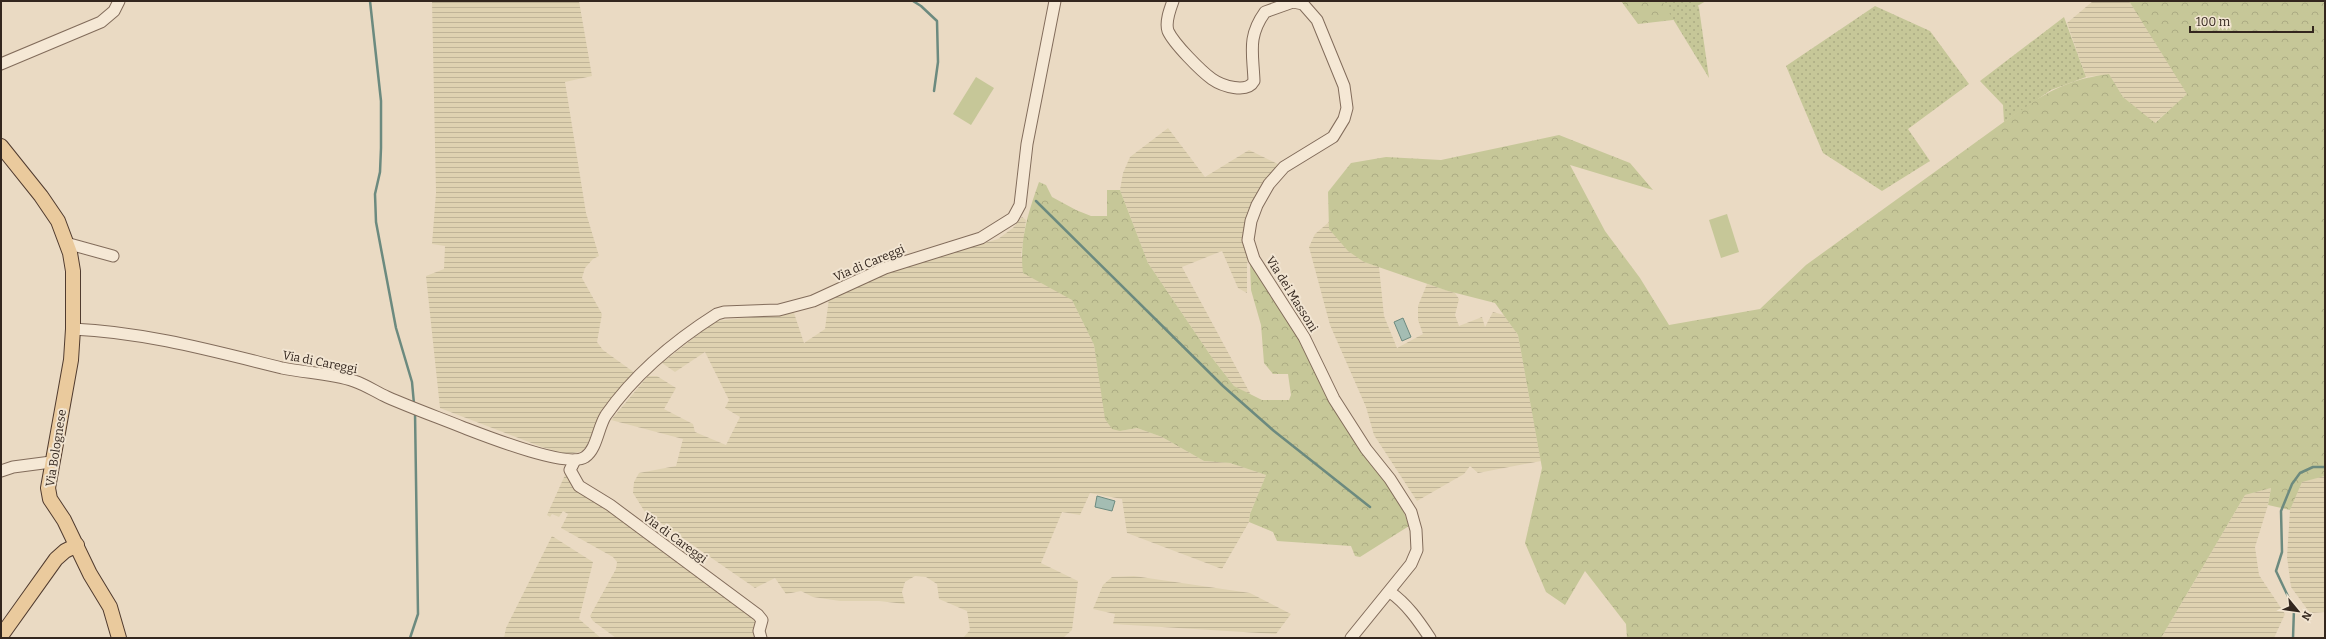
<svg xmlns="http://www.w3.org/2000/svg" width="2326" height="639" viewBox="0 0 2326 639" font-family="Bitter,serif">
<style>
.farmland{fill:url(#farmland-rules)}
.grass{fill:#c6c798}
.forest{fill:url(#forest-crowns)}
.park{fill:url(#park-dots)}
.water{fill:#a4bdb3;stroke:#6c8a7f}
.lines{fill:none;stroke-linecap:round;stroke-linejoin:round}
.stream{stroke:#6c8a7f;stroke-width:2.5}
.minor-casing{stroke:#826c5b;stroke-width:13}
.major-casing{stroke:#503b2f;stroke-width:16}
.minor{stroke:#f5e8d5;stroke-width:11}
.major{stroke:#eaca9d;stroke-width:14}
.labels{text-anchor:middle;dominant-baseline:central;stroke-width:4;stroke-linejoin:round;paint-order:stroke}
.street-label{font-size:12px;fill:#33261e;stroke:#f2e5d2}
</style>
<defs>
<pattern id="farmland-rules" width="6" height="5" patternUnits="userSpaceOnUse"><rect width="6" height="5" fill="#dfd2b1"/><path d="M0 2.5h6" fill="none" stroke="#c0b498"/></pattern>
<pattern id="forest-crowns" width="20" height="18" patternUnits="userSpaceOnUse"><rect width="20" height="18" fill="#c6c798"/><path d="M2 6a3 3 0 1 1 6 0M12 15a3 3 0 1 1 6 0" fill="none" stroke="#abab83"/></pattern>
<pattern id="park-dots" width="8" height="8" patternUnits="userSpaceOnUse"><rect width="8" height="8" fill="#c6c798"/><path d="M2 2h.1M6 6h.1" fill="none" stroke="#abab83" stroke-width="1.8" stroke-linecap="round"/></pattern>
</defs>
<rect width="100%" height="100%" fill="#eadac3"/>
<g class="farmland">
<polygon points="432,1 579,1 592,76 565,82 586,213 599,256 593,259 585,268 582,278 602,314 597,342 603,350 635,373 600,417 585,449 579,452 566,454 542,447 440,408 426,276 444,269 445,246 432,244 436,193"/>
<polygon points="2093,1 2129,1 2188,94 2154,123 2123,97 2109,74 2086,77 2067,23"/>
<polygon points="1168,128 1205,177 1249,150 1284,167 1257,205 1247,265 1247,293 1238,288 1222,251 1182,267 1251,395 1234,386 1213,359 1148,263 1120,190 1123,173 1130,157"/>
<polygon points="1022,217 1026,220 1021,256 1061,292 1072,300 1094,345 1098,370 1120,431 1137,428 1162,437 1204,461 1230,463 1266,475 1250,514 1249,522 1222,569 1127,533 1122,499 1090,493 1080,515 1062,512 1041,563 1078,581 1072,630 1063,638 963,638 970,630 967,611 939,599 937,584 926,577 915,576 905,582 902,592 905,604 879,601 840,601 813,597 801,591 786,594 775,578 755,588 645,512 633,493 634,482 639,473 676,466 683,439 611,420 648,376 657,376 676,388 664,409 693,424 695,432 726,445 740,417 725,408 729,400 705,352 675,372 662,363 715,321 794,313 804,343 825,329 829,298 906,266 998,239 1013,228"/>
<polygon points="1329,222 1329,229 1364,262 1379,267 1384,316 1397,348 1423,334 1418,320 1418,306 1427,284 1455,293 1459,299 1455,315 1459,326 1482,317 1485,327 1493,312 1504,315 1518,335 1541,461 1478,473 1470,466 1464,474 1417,501 1374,435 1366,407 1330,325 1309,247 1315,234"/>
<polygon points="565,475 757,621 757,638 616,638 593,621 590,616 616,569 617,562 613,557 561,528 568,514 563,511 559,517 552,514 550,517 547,515"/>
<polygon points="2325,476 2325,612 2310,613 2291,587 2287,557 2290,510 2302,481"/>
<polygon points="2271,488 2268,505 2255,547 2259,575 2285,614 2274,638 2161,638 2245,495"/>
<polygon points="552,536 593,562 579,619 601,638 504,638 506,628"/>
<polygon points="1134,576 1250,593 1291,614 1276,634 1113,624 1115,614 1093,609 1103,585 1112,577"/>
</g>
<g class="grass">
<polygon points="976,77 994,88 971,125 953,114"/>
<polygon points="1727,214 1739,252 1721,258 1709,220"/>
</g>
<g class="forest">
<polygon points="1621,1 1706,1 1673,20 1638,24"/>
<path d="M2129,1H2325V476L2302,482L2290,510L2268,505L2271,488L2245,495L2161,638H1627L1626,624L1585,571L1565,605L1546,592L1525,543L1542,468L1518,335L1495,303L1448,291L1364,262L1348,251L1329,229L1328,192L1351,163L1386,157L1441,160L1559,135L1630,163L1653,190L1570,165L1605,231L1640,278L1669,325L1760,309L1806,265L2019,111C2050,90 2071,79 2109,74L2123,97L2155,123L2187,94Z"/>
<path d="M1039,182L1046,185L1052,197L1076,210L1091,216H1107V190H1120L1148,263L1213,359L1234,386L1262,400H1289L1291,395L1288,374H1273L1264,363L1261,325L1251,290L1250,262L1253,264L1298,338L1337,414L1384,478L1402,507L1409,526L1360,557L1355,556L1351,546L1277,541L1273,532L1249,522L1250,514L1266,475L1230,463L1204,461L1162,437L1137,428L1120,431L1112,429L1105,419L1094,345L1072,300L1023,273C1019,241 1028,213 1039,182Z"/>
</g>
<g class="park">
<polygon points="1662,1 1696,1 1699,8 1709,78"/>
<polygon points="1875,6 1930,31 1969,84 1908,129 1930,161 1882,191 1823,153 1786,66"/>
<polygon points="2064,17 2086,77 2051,90 2004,122 2003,105 1980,81"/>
</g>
<g class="water">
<polygon points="1403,318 1411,337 1402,341 1394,322"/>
<polygon points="1097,496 1115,501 1112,511 1095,507"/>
</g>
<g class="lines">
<g class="stream">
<polyline points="370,1 381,101 381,148 380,172 375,194 376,222 396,328 412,382 414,404"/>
<polyline points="913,1 921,6 937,21 938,62 934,91"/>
<polyline points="1036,201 1223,386 1274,431 1370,507"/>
<polyline points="410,638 418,614 415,412"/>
<polyline points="2293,638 2294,609 2276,571 2282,552 2281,511 2292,484 2300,473 2313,467 2325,467"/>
</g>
<g class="minor-casing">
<g id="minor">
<path d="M1173,1C1170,9 1165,22 1168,31C1174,44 1201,71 1212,79C1222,86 1247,94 1254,81C1253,53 1247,37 1265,12L1293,2L1303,4L1317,20L1344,86L1347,108L1344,119L1333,137L1284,167L1269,184L1257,205L1251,221L1248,240L1254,259L1304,337L1334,399L1366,449L1390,479L1411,512L1416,530L1417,550L1411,564L1351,638"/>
<polyline points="1,64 101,22 114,11 119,1"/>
<polyline points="66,243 113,256"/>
<path d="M73,329C144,332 213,351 282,368C306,373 331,373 354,381C366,385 376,392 387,397C412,408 437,417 462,427C483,435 568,469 585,457C597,449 598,427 606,415C634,375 676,340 717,314L724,312L779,310L813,301L885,268L981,238L1013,218L1020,205L1027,144L1055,1"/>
<polyline points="575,460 570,470 579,486 610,505 758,615 762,620 759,631 761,638"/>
<polyline points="1,471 13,467 51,462"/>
<path d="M1390,592C1407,604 1418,620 1430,638"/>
</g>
</g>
<g class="major-casing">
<g id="major">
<polyline points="1,146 41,196 58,221 70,253 73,271 73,329 71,360 48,488 50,499 64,520 90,574 110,607 119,638"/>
<polyline points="1,636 56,559 65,551 77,545"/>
</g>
</g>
<use href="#minor" class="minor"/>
<use href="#major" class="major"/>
</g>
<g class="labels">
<g class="street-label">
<text transform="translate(869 263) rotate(-23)">Via di Careggi</text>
<text transform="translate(1292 294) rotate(58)">Via dei Massoni</text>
<text transform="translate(320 362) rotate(11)">Via di Careggi</text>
<text transform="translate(56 448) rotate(-81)">Via Bolognese</text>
<text transform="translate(675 538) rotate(36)">Via di Careggi</text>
</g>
</g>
<rect width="2326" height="639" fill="none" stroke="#33261e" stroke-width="4"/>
<g transform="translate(2298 611) rotate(119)" stroke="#f2e5d2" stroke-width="3" paint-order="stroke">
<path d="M0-3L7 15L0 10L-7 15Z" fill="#33261e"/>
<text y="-6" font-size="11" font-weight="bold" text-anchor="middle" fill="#33261e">N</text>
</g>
<path d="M2190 26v6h123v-6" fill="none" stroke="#33261e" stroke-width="2"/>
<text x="2196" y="26" font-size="12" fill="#33261e" stroke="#f2e5d2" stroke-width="3" paint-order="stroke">100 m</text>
</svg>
